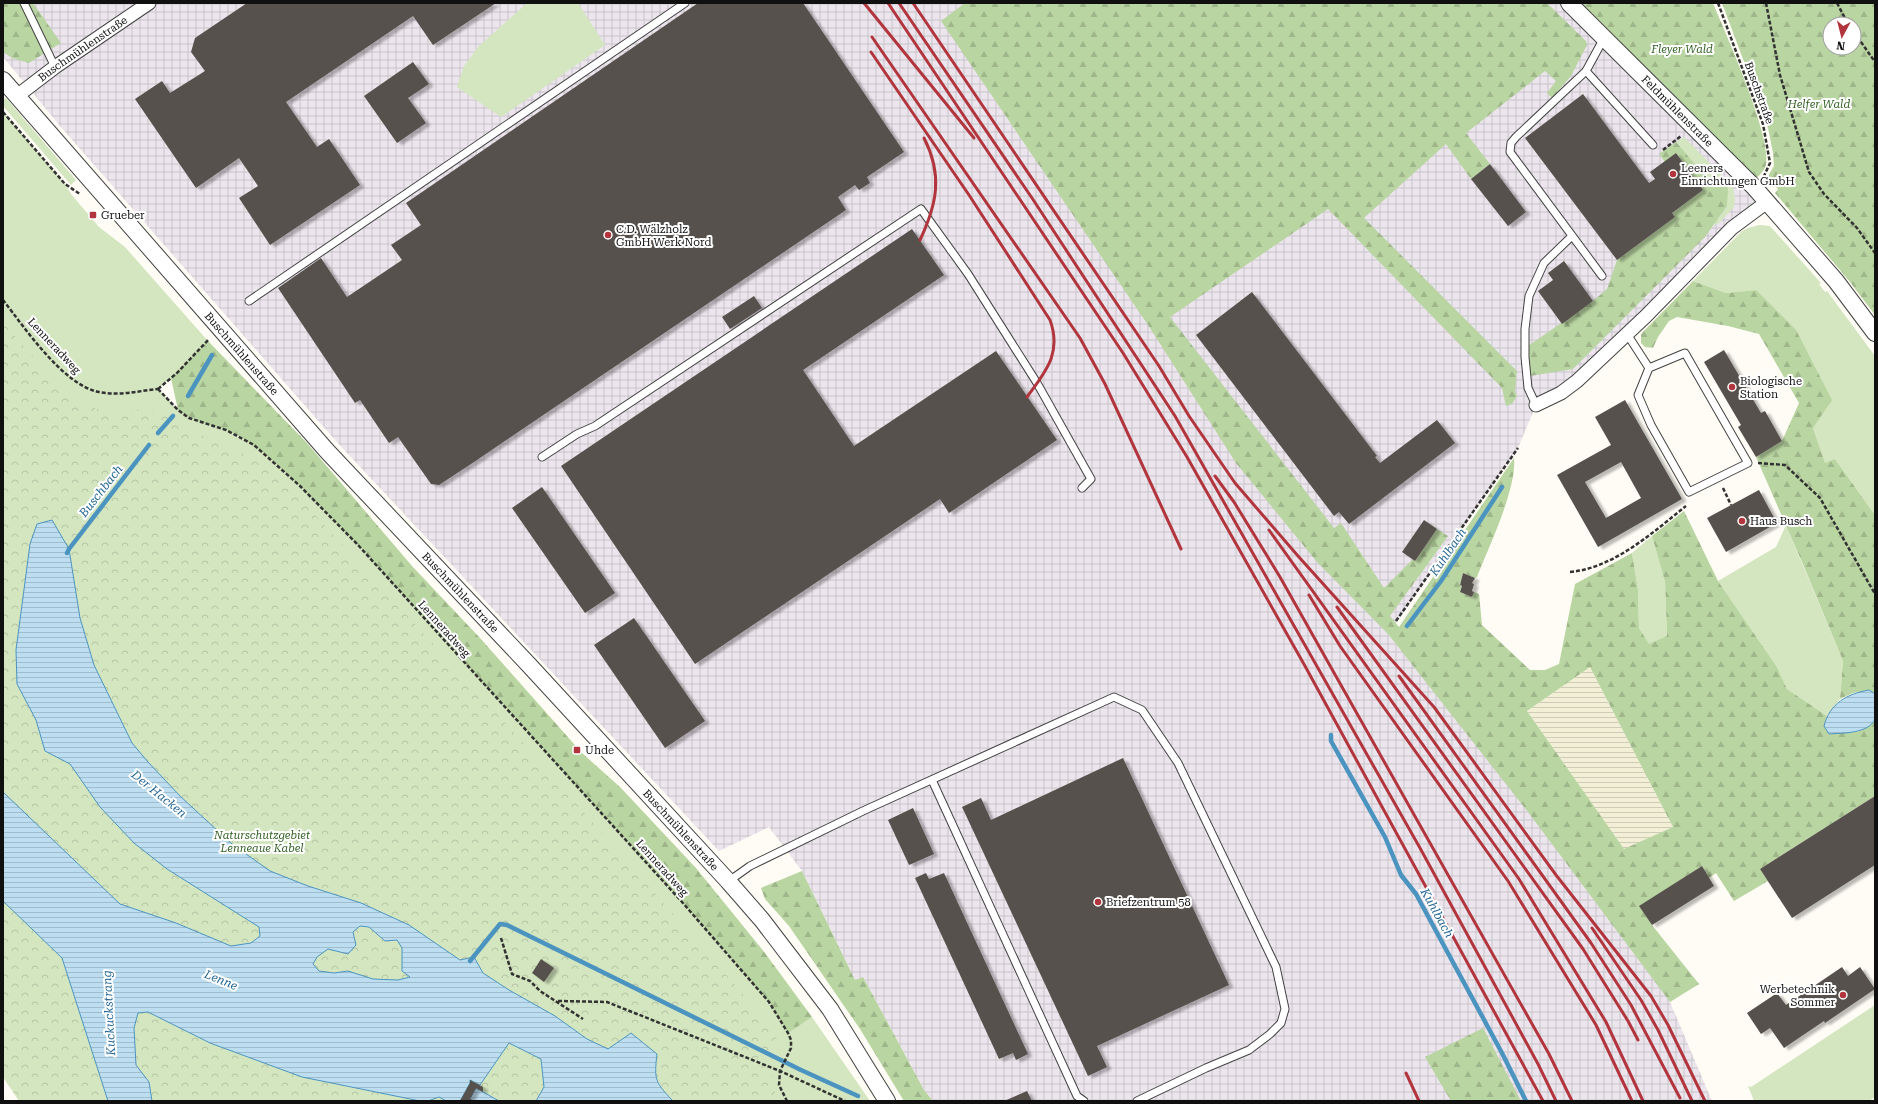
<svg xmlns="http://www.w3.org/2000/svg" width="1878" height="1104" viewBox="0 0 1878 1104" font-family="'Roboto Serif',serif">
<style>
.industrial{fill:url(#industrial-grid)}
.farmland{fill:url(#farmland-rules)}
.grass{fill:#d4e6c0}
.forest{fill:url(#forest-firs);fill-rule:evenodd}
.park{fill:url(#park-crowns)}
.water{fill:url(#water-rules);stroke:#4c94c0;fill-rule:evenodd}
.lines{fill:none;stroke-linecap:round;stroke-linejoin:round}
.stream{stroke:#4c94c0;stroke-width:4.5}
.building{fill:#57514d;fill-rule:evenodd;filter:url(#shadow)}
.service-casing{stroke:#434343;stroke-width:9}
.minor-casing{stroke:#434343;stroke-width:15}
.tertiary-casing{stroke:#434343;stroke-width:18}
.path{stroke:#323232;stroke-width:2.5;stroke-dasharray:4 2;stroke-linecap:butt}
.service{stroke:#fff;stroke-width:7}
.minor{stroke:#fff;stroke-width:13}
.tertiary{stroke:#fff;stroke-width:16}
.rail{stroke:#b2353e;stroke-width:3}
.poi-dot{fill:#b2353e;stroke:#fff;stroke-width:1.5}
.labels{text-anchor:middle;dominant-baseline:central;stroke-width:4;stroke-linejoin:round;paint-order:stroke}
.street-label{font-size:11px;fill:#101010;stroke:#fff}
.park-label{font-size:11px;font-style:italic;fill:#346226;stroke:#fff}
.poi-label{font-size:11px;fill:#101010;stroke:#fff;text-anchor:start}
.water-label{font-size:12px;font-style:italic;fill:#256796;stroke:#fff}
</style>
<defs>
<pattern id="industrial-grid" width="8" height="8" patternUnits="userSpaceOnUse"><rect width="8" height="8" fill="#ece5ed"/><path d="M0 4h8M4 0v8" fill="none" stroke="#c9c3ca"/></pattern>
<pattern id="farmland-rules" width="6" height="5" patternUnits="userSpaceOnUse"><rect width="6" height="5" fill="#f2efd6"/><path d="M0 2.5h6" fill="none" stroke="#ceccb7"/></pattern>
<pattern id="forest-firs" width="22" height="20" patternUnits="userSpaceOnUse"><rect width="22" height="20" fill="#b9d5a1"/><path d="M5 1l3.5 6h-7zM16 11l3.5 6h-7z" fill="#9eb68a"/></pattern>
<pattern id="park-crowns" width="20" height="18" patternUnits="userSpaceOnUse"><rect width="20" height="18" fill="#d4e6c0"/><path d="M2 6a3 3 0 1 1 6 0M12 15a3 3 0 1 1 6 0" fill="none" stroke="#b5c4a4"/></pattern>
<pattern id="water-rules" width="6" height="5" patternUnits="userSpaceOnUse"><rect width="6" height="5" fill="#bddef0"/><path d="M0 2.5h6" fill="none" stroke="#a1bdcd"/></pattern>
<filter id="shadow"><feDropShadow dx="4.5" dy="2.5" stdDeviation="1" flood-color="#0004"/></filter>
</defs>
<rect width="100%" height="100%" fill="#fefcf4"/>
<polygon class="industrial" points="3,3 1569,3 1767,202 1577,381 1536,405 1518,448 1388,634 1645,955 1670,1002 1712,1101 933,1101 924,1090 863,977 855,980 802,871 769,827 719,851 335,440 60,126 3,57"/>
<polygon class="farmland" points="1590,667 1673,827 1624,850 1527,711"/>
<g class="grass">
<polygon points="527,3 578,3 605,45 501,117 457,87 464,66 479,46"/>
<polygon points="6,98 76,180 71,185 3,106 3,99"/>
<polygon points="3,112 65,184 71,194 99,227 125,247 208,341 177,373 158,389 178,410 189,418 226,430 254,445 300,486 358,545 682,902 769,1002 788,1032 812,1017 870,1101 673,1101 3,792"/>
<polygon points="1684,137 1733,187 1735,199 1734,207 1718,224 1714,225 1727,206 1710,183 1676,142"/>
<polygon points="1759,225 1770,226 1821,283 1819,284 1825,292 1827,291 1875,356 1875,515 1835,459 1825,464 1813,428 1756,290 1726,293 1693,281 1742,231 1748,228"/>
<polygon points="1786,525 1843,661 1840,699 1827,716 1787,689 1777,667 1718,581 1776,547"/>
<polygon points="1652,536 1665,582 1667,636 1649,645 1639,628 1638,590 1632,553"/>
<polygon points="1875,1005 1875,1097 1869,1101 1754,1101 1748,1086 1751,1087"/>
</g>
<g class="forest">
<polygon points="3,3 33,3 61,43 29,63 12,58 3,52"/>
<path d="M965,3H1547L1586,41L1587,45L1571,76L1552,98L1547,93L1556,81L1545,71L1466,133L1490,164L1471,179L1446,144L1364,218L1517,371L1515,391L1517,396L1512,404L1506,406L1502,388L1328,209L1170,317L1334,528L1341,523L1384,588L1413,559L1415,561L1437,529L1448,536L1390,616L1399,627L1514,458C1517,489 1489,546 1477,577L1475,578L1463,573L1460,585L1462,586L1460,592L1472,597L1474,592L1479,594L1482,625L1530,670H1545L1559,664L1575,584L1632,553L1638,590L1639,628L1649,644L1667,636L1665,582L1652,536L1684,511L1718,581L1777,667L1787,689L1827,716L1824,726C1844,732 1859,739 1875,719V796L1760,869L1768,881L1734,901L1716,873L1709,878L1702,866L1640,906L1652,925L1699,984L1670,1002L1528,812L1388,634L1317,562L1236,463L1150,328L941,21ZM1590,667L1673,827L1624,849L1527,711Z"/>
<path d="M1569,3H1713C1726,35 1772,136 1766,165C1764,172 1756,178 1751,184Z"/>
<path d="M1722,3H1875V315L1850,282L1775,193L1778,189L1771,182L1768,185L1765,181L1774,166L1773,153L1767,123ZM1830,24H1854V48H1830Z"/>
<polygon points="1676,142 1710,182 1719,180 1728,188 1727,206 1705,237 1573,369 1530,376 1528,346 1593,301 1607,289 1617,260 1675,217 1672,213 1703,190 1676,153 1665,162 1659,154"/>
<polygon points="1693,281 1726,293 1756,290 1796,330 1832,400 1813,428 1825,463 1835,459 1875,515 1875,694 1869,690 1853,693 1840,699 1843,661 1802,562 1756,457 1782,441 1799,403 1759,334 1728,326 1677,317 1669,321 1658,337 1653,348 1645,347 1641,343 1641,334"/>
<polygon points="208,341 307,443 412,566 480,638 582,753 620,787 696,868 765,953 812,1017 788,1033 769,1002 682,902 358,545 300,486 266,455 241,437 226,430 189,418 178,410 171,378"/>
<polygon points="802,871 855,980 863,977 924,1090 933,1101 904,1101 860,1029 789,926 765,899 761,888"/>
<polygon points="1483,1028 1521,1101 1451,1101 1425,1057"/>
</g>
<polygon class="park" points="3,323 70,398 96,409 122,412 143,409 157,411 189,430 236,449 266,468 307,506 518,737 777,1033 772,1079 777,1101 19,1101 3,1077"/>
<g class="water">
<path d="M52,520L69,549L80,618L94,665L132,743L148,762L180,796L232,844L270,871L308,886L361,903L409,925L460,960L474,957L483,973L509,990L555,1016L587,1039L608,1049L631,1033L657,1054C654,1080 655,1082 673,1101H536L544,1087L541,1059L509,1043L480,1085L470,1080V1083L460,1101H446L439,1097L428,1101H420L302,1077L210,1043L148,1012L138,1013L134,1028L136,1065L149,1082L152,1101H108L62,958L3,901V792L120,904L176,923L231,946L251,943L260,936L259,927L167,869L134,843L100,807L70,764L45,751L36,720L17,684L16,650L30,544L37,524ZM360,926L369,927L385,941L397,940L402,948V971L410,977L398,980L373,979L348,971L334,973L319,971L313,964L317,957L328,949L348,954L356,945L353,932Z"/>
<path d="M1869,690L1875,694C1875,701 1877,713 1875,719C1869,734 1841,733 1829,734L1824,726C1830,703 1847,694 1869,690Z"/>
<polygon points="476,1088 499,1101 474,1101 470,1099"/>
</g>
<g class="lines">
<g class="stream">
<polyline points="188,396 212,355"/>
<polyline points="158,433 173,416"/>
<polyline points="67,553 69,549 149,445"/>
<polyline points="1407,626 1441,581 1502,487"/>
<polyline points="1331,735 1331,741 1385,837 1401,875 1416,894 1502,1053 1526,1101"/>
<polyline points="470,961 500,924 507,925 801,1070 858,1096"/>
</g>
</g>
<g class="building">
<polygon points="247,3 496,3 433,45 413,16 286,102 317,147 329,139 360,185 270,245 239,198 258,186 239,158 196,188 135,99 162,81 170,93 205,71 191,52 195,38"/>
<polygon points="698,3 803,3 904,152 867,177 870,183 859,190 855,185 838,197 846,210 474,462 439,485 431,484 398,437 389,443 360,400 355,403 278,288 321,258 347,297 402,260 391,245 421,225 406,203"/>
<polygon points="413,62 429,84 408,98 426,123 397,143 364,96"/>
<polygon points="1583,94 1649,183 1655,179 1650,172 1676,153 1703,190 1672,213 1675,217 1617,260 1525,138"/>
<polygon points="1490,164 1526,212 1508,226 1471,179"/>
<polygon points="912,229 944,275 803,370 854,446 996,351 1057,440 949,513 940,499 695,664 561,466"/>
<polygon points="1564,261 1593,301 1562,324 1538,291 1553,280 1548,273"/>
<polygon points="1252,292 1377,456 1375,457 1380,463 1437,420 1455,443 1349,524 1339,512 1334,516 1196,335"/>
<polygon points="754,296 762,308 730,329 722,317"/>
<polygon points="1724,350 1761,413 1765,411 1782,441 1756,457 1738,427 1741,425 1704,362"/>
<path d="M1625,400L1682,499L1598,547L1557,475L1611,445L1595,417ZM1621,462L1641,498L1606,518L1585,482Z"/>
<polygon points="542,487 615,593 585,613 512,508"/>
<polygon points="1759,490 1777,523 1726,552 1707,518"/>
<polygon points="1424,520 1437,529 1415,561 1402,552"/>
<polygon points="1463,573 1475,578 1472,583 1474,584 1472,591 1474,592 1472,597 1460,592 1462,586 1460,585"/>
<polygon points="634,618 705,721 665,748 594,645"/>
<polygon points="1123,758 1229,985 1097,1046 1107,1067 1088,1076 962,807 981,798 991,820"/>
<polygon points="1875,796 1875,865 1792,918 1760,869"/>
<polygon points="913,808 934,854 909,865 888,820"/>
<polygon points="1702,866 1714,886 1652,925 1639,906"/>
<polygon points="926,873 929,879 944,873 1028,1054 1016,1060 1013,1053 999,1059 915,878"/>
<polygon points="541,959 554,968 544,982 532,973"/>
<polygon points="1842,967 1848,976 1860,967 1875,989 1825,1023 1824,1021 1784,1048 1770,1028 1761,1034 1747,1013 1777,993 1786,1005"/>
<polygon points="470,1080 483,1087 483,1092 476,1088 470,1099 474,1101 460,1101 470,1083"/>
<polygon points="1027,1091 1032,1101 1004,1101"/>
</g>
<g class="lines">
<g class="service-casing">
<g id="service">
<polyline points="24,3 55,67"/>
<polyline points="1604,38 1586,71 1653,145"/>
<polyline points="1586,71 1516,137 1511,143 1510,152 1602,276"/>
<polyline points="249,301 685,3"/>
<polyline points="1627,334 1649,368"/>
<polygon points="1685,353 1748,463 1689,492 1651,425 1638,395 1649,368"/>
<polyline points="1536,405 1528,388 1525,357 1525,329 1529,296 1544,263 1572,236"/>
<polyline points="542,457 577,434 595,426 921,209 968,274 1037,383 1091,479 1082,488"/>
<polyline points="932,780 1077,1096 1084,1101"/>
<polyline points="729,881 750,866 865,810 1114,697 1142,710 1178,763 1276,967 1285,1009 1281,1023 1270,1034 1249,1050 1206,1068 1137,1101"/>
</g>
</g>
<g class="minor-casing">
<g id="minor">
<path id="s1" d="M17,96L55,67L149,3"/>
<polyline points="1536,405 1561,393 1577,381 1646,316 1732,228 1767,202"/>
</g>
</g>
<g class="tertiary-casing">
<g id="tertiary">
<path id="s2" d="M1569,3L1754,187L1836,281L1875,333"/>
<path id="s3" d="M3,80L327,451L529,665L728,881L762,920L830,1009L887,1101"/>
</g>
</g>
<g class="path">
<polyline points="1718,3 1763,124 1770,163 1764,176"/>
<polyline points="1766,3 1780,75 1809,172 1824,194 1857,228 1875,253"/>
<polyline points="1837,3 1848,24"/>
<polyline points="1854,32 1875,62"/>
<polyline points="3,112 65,184 80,194"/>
<polyline points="1663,150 1681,136"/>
<path d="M3,300C25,328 63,385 99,392C119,396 138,391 158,389"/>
<polyline points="158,389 178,410 189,418 226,430 254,445 300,486 358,545 682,902 769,1002 788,1033 791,1040 791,1048 780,1071 779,1085 787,1101"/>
<polyline points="158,389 177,373 209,339"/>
<polyline points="1758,463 1785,465 1820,498 1875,594"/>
<polyline points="1723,488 1731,505"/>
<path d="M1570,572C1614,568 1652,533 1686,506"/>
<polyline points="1396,621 1518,448"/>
<polyline points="501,938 512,974 530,981 540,991 583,1019"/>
<polyline points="558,1001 607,1002 780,1071 845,1101"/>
</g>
<use href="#service" class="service"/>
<use href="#minor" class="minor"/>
<use href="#tertiary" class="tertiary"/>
<g class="rail">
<polyline points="864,3 974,138"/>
<polyline points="888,3 1123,353 1187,457 1305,666 1543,1101"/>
<polyline points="899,3 1032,198 1175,416 1420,848 1538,1064 1556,1101"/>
<polyline points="913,3 1159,366 1189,416 1235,483 1298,556 1434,707 1556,875 1651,996 1668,1025 1705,1101"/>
<polyline points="872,37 1080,338 1105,384 1181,549"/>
<path d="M871,52L969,195L1050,320C1062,353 1046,371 1027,397"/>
<path d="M920,240C937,204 943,175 924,138"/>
<polyline points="1215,476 1234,502 1280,577 1549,1054 1572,1101"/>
<polyline points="1269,530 1519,879 1606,1022 1643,1101"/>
<polyline points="1309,595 1340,646 1508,881 1596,1025 1632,1101"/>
<polyline points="1337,607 1583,949 1628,1021 1638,1040"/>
<polyline points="1399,676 1591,943 1631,1005 1680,1098"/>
<polyline points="1592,928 1641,1000 1658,1030 1692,1101"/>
<polyline points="1406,1073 1419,1101"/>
</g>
</g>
<g class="poi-dot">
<circle cx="1673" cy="174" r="4"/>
<rect x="89" y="211" width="8" height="8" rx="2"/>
<circle cx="608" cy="235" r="4"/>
<circle cx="1732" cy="387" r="4"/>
<circle cx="1742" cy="521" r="4"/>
<rect x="573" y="746" width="8" height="8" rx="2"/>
<circle cx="1098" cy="902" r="4"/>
<circle cx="1843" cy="995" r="4"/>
</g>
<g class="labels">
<g class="street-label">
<text stroke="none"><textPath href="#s1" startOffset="81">Buschmühlenstraße</textPath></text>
<text transform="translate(1759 93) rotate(70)">Buschstraße</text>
<text stroke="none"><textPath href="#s2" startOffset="153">Feldmühlenstraße</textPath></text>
<text transform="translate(54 346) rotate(47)">Lenneradweg</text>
<text stroke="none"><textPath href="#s3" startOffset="363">Buschmühlenstraße</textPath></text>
<text stroke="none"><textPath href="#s3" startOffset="687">Buschmühlenstraße</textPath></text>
<text transform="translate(444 629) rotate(48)">Lenneradweg</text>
<text stroke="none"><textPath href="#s3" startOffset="1011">Buschmühlenstraße</textPath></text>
<text transform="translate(662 868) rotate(48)">Lenneradweg</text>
</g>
<g class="park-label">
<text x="1682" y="49">Fleyer Wald</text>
<text x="1819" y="104">Helfer Wald</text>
<text x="262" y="835">Naturschutzgebiet<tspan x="262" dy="13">Lenneaue Kabel</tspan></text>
</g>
<g class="poi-label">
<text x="1681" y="168">Leeners<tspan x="1681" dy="13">Einrichtungen GmbH</tspan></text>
<text x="101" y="215">Grueber</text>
<text x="616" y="229">C.D. Wälzholz<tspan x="616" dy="13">GmbH Werk Nord</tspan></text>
<text x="1740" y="381">Biologische<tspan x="1740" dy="13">Station</tspan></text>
<text x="1750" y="521">Haus Busch</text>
<text x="585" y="750">Uhde</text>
<text x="1106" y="902">Briefzentrum 58</text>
<text x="1835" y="989" text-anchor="end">Werbetechnik<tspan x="1835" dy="13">Sommer</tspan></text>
</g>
<g class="water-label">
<text transform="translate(101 491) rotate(-52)">Buschbach</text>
<text transform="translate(1448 552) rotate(-56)">Kuhlbach</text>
<text transform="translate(159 794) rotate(39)">Der Hacken</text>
<text transform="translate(1437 913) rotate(61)">Kuhlbach</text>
<text transform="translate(221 980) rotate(22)">Lenne</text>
<text transform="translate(109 1013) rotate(-93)">Kuckuckstrang</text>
</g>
</g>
<rect width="1878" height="1104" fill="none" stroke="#101010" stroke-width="8"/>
<g transform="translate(1842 36) rotate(187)"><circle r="19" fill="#ffffff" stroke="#9f9f9f"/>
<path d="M0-3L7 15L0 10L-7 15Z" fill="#b2353e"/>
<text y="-6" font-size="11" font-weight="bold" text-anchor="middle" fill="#101010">N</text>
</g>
</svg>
